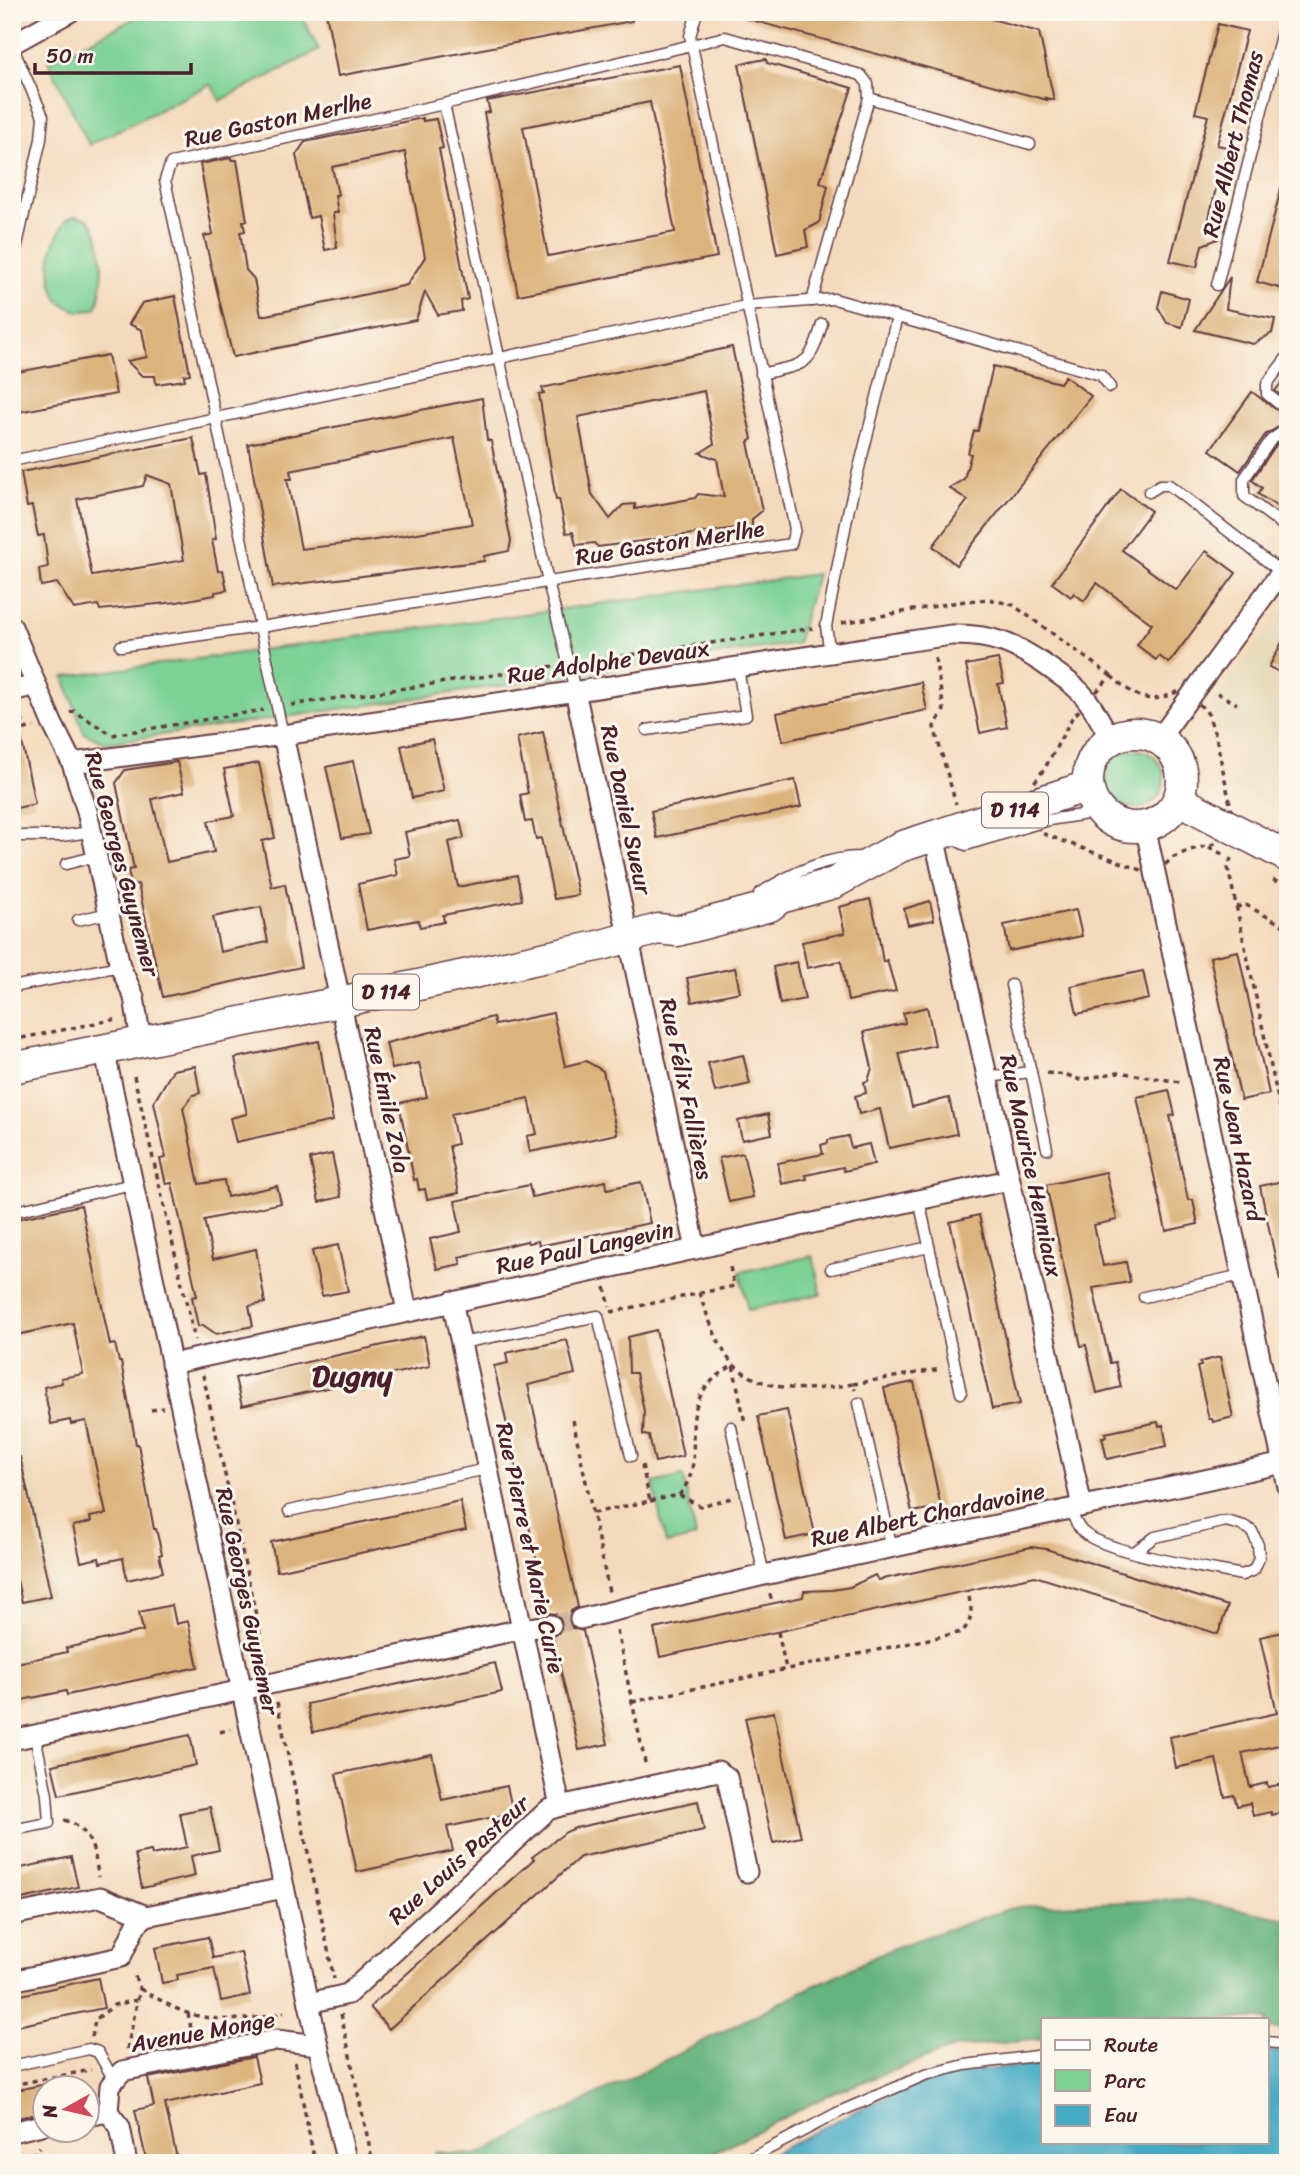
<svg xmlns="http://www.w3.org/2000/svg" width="1300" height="2175" viewBox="0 0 1300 2175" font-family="Sriracha,sans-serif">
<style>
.built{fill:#e7daba}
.green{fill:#7cd195;stroke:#637860;stroke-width:2}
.forest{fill:#65b37e;stroke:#586954;stroke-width:2}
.water{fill:#44abc4;stroke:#476578;stroke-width:2}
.building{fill:#dcb37b;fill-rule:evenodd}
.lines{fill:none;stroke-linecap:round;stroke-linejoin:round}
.street-tunnel{stroke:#d2b59f;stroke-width:19;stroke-dasharray:19 10;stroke-linecap:butt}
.lane-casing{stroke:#643b41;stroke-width:13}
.street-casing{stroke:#643b41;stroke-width:23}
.primary-casing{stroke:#643b41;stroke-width:33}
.path{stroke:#643b41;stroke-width:3.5;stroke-dasharray:5 5;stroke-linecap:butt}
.lane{stroke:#fff;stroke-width:10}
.street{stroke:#fff;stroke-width:19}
.primary{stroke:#fff;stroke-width:30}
.labels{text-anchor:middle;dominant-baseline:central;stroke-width:6;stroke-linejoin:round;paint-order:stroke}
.shield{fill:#fbf7ec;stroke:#7f6065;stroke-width:2}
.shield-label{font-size:21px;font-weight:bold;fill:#4a1f2b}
.street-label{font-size:23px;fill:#4a1f2b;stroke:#fbf7ec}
.district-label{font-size:30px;font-weight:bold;fill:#4a1f2b;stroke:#fbf7ec}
</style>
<rect width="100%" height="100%" fill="#fbf7ec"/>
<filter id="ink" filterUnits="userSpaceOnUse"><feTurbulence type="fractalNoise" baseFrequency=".0143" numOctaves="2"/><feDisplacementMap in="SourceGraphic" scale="14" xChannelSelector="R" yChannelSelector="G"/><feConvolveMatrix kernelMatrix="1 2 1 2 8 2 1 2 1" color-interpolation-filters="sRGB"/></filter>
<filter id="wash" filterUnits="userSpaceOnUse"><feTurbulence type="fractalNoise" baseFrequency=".00686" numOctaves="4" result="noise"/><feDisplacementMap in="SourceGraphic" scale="28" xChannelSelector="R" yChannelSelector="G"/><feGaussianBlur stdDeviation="1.57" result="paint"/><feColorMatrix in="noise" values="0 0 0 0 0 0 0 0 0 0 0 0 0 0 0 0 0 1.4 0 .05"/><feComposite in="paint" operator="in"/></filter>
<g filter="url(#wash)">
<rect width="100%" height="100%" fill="#f4dabc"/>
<g class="built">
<polygon points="1288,604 1288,814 1233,786 1243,767 1242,751 1233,738 1217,730 1211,703"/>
<polygon points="12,1372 59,1591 57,1592 59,1604 15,1614 43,1714 34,1716 12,1643"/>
</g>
<g class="green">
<polygon points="147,12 300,12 319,50 220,101 211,84 89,145 48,62"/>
<path d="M75,216C76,216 85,218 86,218C106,232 105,289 96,308C81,315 71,310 58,300C44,273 50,243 67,219Z"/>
<polygon points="817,574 797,643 105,743 84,733 64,677"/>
<circle cx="1135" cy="779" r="29"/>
<polygon points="813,1256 821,1294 748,1310 740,1272"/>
<polygon points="683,1476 696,1537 666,1544 653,1483"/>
</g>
<polygon class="forest" points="1187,1899 1288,1919 1288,2030 1267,2028 1267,2019 1043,2019 1043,2039 953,2048 833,2093 693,2163 434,2163 436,2152 477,2155 805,1990 896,1947 1014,1907"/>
<path class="water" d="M1267,2051H1288V2163H756C822,2128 889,2089 963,2073C988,2068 1016,2067 1043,2065V2142H1267Z"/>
<g id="blocks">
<g class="building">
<polygon points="326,12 407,12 408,15 423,12 631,12 632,21 338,76"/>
<polygon points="745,12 966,12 1039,32 1054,100 1046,98 1047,100 744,18"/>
<polygon points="1218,24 1247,31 1217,145 1227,147 1222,169 1234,185 1216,188 1207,227 1218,239 1202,245 1197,267 1170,261 1208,116 1195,113"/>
<polygon points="766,59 767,63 852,88 820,182 828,186 819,223 805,230 808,247 777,254 739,64"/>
<path d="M680,65L717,257L518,295L484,113L490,112L487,101ZM650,102L675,232L548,256L523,127Z"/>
<polygon points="423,118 423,121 436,119 443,148 439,149 468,299 461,301 462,311 438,315 425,292 416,320 233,357 204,236 213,234 200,164 231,158 231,160 237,160 247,221 243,221 245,231 240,232 246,270 254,279 261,316 331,302 407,285 425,257 405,152 332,167 338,195 335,195 338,213 333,213 337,248 325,250 318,216 309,218 296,155 305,142"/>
<polygon points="1282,185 1288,186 1288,268 1283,289 1257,282"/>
<polygon points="1230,277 1226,309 1275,319 1272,333 1253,344 1195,330"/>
<polygon points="1162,291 1189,299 1182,327 1167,323 1158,307"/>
<polygon points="175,296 190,374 184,375 185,380 156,384 155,376 142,376 127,361 147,357 142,330 129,324 142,303"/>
<path d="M732,347L752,439L748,442L762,511L752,519V526L598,547L594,543L576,545L573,532L566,533L559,499L556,500L539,394L544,393L542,388ZM704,391L714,444L700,453L717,459L724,497L698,494L695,498L635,509V504L623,505L610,519L592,494L578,417Z"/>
<polygon points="108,355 116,394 12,413 12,373"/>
<polygon points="993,366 1060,383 1065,376 1091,396 956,565 933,546 968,500 949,488 964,479 971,454 968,453 974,431 978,431"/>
<polygon points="1288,374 1288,401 1275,391"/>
<polygon points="1252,392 1288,418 1288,421 1265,435 1240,471 1210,450"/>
<path d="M482,398L487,440L491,441L511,541L509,551L484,556V561L273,587L248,444ZM454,438L472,524L369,541L301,549L287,479H292L290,471Z"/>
<polygon points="1288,437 1288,514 1258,494 1262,488 1252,480 1276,445"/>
<path d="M193,438L201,475L206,474L216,539L212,540L218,571L223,570L227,590L215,592V595L177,602L100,610L98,605L74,609L57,583L41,586L39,569L48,567L44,535L38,536L32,506L27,507L21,472ZM147,475L171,484L184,560L92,576L77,499L143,486Z"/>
<polygon points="1121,489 1151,511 1122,550 1176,590 1206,551 1236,573 1169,663 1159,656 1156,660 1137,645 1152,624 1097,583 1084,601 1074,593 1071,597 1052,583"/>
<polygon points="1288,631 1288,676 1269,667"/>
<polygon points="998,659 1004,683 998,684 1007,727 980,733 966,665"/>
<polygon points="921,682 927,710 783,741 777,713"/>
<polygon points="12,732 20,732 35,804 12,809"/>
<polygon points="543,732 578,895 554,899 541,838 536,839 532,821 525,822 520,795 528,793 517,738"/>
<polygon points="432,739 444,791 412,798 401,746"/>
<polygon points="353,761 369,834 342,838 326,767"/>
<path d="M177,762L184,792L152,799L167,862L214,852L208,821L234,816L224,769L259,763L275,838L262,841L272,887L285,884L301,967L163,997L138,884L131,885L128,870L134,869L116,783L125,770ZM261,907L268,942L220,952L213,917Z"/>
<polygon points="795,780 801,807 657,838 651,811"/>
<polygon points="460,820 464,838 449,842 458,887 517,875 522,900 443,915 444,922 420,927 418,920 367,930 358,884 398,875 394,859 410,856 405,832"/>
<polygon points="870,899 877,926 883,962 887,960 896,991 848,1001 841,961 807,968 802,942 845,933 839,907"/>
<polygon points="930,901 934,920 908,925 904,909"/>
<polygon points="1076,910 1082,936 1009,951 1004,925"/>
<polygon points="1238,951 1269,1094 1241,1100 1210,957"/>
<polygon points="797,962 805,999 780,1004 773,967"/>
<polygon points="735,968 740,992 692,1002 687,978"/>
<polygon points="1143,971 1149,999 1077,1014 1071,986"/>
<polygon points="927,1007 935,1045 899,1053 912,1107 949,1098 957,1134 889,1148 880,1109 859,1114 855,1096 866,1093 864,1082 868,1081 872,1068 864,1032 905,1023 903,1013"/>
<polygon points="553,1013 565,1066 586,1061 603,1071 617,1134 530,1152 527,1136 537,1134 529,1098 451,1114 457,1144 449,1146 459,1193 427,1199 425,1189 419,1190 417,1179 414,1180 399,1103 427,1097 419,1063 392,1069 386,1043 493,1017 495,1025"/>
<polygon points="319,1041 333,1121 236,1142 230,1118 247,1114 235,1058"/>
<polygon points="743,1055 750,1084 715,1092 708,1063"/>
<polygon points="195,1066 200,1093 193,1095 183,1108 199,1184 224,1180 227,1197 277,1186 281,1203 204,1220 213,1259 256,1249 265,1303 249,1306 253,1326 216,1334 203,1325 198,1326 192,1297 197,1296 172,1183 166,1184 160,1159 166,1158 154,1102 173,1070"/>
<polygon points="1169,1090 1175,1115 1170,1116 1188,1200 1193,1200 1198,1224 1166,1231 1137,1097"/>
<polygon points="768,1114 772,1134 742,1140 738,1121"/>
<polygon points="848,1136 851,1148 869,1144 874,1164 844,1171 843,1167 806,1175 807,1179 782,1184 778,1163 823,1154 821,1145 828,1143 828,1140"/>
<polygon points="743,1153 753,1197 729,1202 719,1158"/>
<polygon points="332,1154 341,1197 319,1202 310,1159"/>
<polygon points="1106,1172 1117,1220 1094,1225 1103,1266 1126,1262 1130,1282 1093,1288 1110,1363 1115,1362 1121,1387 1097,1393 1086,1345 1081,1346 1046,1185"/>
<polygon points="1288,1180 1288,1279 1280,1280 1260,1186"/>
<polygon points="606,1181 607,1189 641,1182 650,1223 539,1246 538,1241 528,1243 527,1241 459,1257 461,1264 437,1269 430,1239 461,1232 455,1201 529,1185 532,1197"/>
<polygon points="81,1205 110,1345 115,1344 119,1362 121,1362 136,1444 138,1444 154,1529 156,1529 162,1554 159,1555 163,1572 127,1580 123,1558 100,1563 99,1558 81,1562 73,1526 91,1522 90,1517 106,1514 86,1421 71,1424 70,1420 51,1424 44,1387 62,1383 61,1378 83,1374 73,1323 12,1336 12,1220"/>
<polygon points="979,1215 1020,1404 992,1409 950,1222"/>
<polygon points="338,1245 348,1291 322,1296 312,1251"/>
<polygon points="656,1330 683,1456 655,1462 649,1436 643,1435 644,1411 636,1373 629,1373 628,1337"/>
<polygon points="424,1336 430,1366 242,1406 235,1378"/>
<polygon points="567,1340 575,1374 528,1385 578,1607 571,1611 568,1621 572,1628 583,1631 608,1744 579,1750 553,1637 562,1630 563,1623 556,1614 548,1613 494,1366 508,1363 506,1353"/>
<polygon points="1220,1357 1233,1417 1213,1422 1212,1419 1209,1419 1197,1367 1201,1366 1200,1362"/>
<polygon points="914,1382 941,1507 912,1512 884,1388"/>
<polygon points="787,1410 815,1534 786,1540 758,1416"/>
<polygon points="1158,1422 1159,1426 1163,1425 1167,1446 1107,1459 1102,1437 1106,1437 1105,1433"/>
<polygon points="12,1457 20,1457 51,1596 22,1602 12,1559"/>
<polygon points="460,1501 466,1530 277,1571 271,1542"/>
<polygon points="1031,1547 1046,1549 1228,1606 1218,1634 1035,1576 660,1657 654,1629 803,1597 804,1591 832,1590 850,1587 875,1575 878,1580"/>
<polygon points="172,1605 176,1624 188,1621 198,1667 67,1695 66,1691 12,1702 12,1664 67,1652 66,1648 143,1631 139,1612"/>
<polygon points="1288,1631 1288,1743 1242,1753 1250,1787 1267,1783 1268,1787 1288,1783 1288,1811 1272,1815 1271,1812 1253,1816 1250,1803 1237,1806 1234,1795 1225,1797 1216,1759 1176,1768 1170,1737 1277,1713 1260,1637"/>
<polygon points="495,1663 502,1692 313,1732 307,1704"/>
<polygon points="774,1712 801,1837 773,1843 745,1718"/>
<polygon points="190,1735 196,1765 59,1795 52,1765"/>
<polygon points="432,1754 442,1800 507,1786 513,1813 447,1827 453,1851 357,1872 336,1774"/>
<polygon points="698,1801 704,1830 580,1857 389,2029 370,2007 534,1859 532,1857 566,1832 575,1828"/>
<polygon points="210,1807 219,1850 191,1856 195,1876 142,1888 135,1854 151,1851 152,1855 187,1847 180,1813"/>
<polygon points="71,1857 78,1887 12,1901 12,1870"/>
<polygon points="208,1937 213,1958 241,1952 250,1995 221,2001 214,1968 177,1975 178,1980 162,1983 155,1948"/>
<polygon points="98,1978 104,2008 12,2027 12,1997"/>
<polygon points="254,2057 260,2083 165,2104 178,2163 147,2163 135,2110 154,2106 148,2078"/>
<polygon points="46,2084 46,2112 12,2119 12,2091"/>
</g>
</g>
</g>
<g filter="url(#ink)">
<use href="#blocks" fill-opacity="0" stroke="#643b41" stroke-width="2"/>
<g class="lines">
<polyline class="street-tunnel" points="551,1625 580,1619"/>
<g class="lane-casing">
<g id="lane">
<polyline points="12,46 43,116 41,139 12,267"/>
<polyline points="869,98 1030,144"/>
<polyline points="444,104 548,582 575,691"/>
<polyline points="1217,285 1287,12"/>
<polyline points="1288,356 1267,384 1267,394 1288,411"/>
<path d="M761,374C804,363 809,370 822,324"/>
<polyline points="1288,428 1271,440 1244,479 1244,496 1288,529"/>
<polyline points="12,461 746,306 834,299 1101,375 1110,387"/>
<polyline points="1149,492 1160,485 1169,485 1281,572"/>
<polyline points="121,646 260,627 791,544 795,529 690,36 697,12"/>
<polyline points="830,655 826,626 849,508 897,317"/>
<polyline points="647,730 746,715 738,668"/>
<polyline points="283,735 165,180 171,163 444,104 725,37 861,75 868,84 869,98 812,301"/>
<polyline points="12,836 61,836 90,832"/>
<polyline points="951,838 966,845 1049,820 1100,812"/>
<polyline points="66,864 97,856"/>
<path d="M759,894C789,874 825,857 861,857"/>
<polyline points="78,920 109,913"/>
<polyline points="1011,985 1031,1072"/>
<polyline points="12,987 120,966"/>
<polyline points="987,1077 1031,1072 1047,1149"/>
<polyline points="919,1200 961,1393"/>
<polyline points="12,1212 132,1184"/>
<polyline points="831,1269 929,1247"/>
<polyline points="1144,1297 1242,1275"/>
<polyline points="461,1343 598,1316 631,1456"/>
<polyline points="859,1403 892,1548"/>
<polyline points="731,1427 764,1575"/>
<path d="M1070,1509C1074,1517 1076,1526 1083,1532C1106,1553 1208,1568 1242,1575L1254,1570L1259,1558L1258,1545L1252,1531L1244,1526L1226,1521L1155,1537L1134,1552"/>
<polyline points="289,1511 487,1469"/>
<polyline points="12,1830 49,1823 47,1795 35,1735"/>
<polyline points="1267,2042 1288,2044"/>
<polyline points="12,2066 89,2049 98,2052 114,2080"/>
<polyline points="742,2163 839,2112 925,2075 965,2065 1043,2055"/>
</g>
</g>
<g class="street-casing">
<g id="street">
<polyline points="12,44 70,12"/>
<polyline points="12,627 52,723 72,763 87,811 120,966 134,997 141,1041"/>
<polyline points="12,691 36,685"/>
<polyline points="575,691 696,1249"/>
<polyline points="283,735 407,1311"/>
<polyline points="1159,739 1288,563"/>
<path d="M72,763L283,735L951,635C994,634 1017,645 1051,669C1065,679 1079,688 1088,701C1097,713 1103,727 1111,739"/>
<polyline points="1145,826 1288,1487"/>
<polyline points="934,836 1082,1506"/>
<polyline points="104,1049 318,2045 347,2163"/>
<polyline points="452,1301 560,1806"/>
<polyline points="171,1364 1009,1180"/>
<polyline points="580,1619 764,1575 1288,1462"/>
<polyline points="12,1740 522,1629 551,1625"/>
<polyline points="12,1915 100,1897 146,1916 284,1888"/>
<polyline points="12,1981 121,1957 136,1925 146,1916"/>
<polyline points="309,2003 348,1994 548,1810 560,1806 718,1771 727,1777 747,1872"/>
<polyline points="108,2112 120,2127 127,2163"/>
<polyline points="88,2116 108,2112 110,2086 122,2071 276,2040 318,2045"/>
<polyline points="12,2132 46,2124"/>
</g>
</g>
<g class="primary-casing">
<g id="primary">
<circle cx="1135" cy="780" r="47"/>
<polyline points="1179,800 1288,857"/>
<polyline points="12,1068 340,1002 602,945 658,929 677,931 770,906 780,898 834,883 900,847 1088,786"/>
</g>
</g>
<g class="path">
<polyline points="842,623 958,602 989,599 1013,605 1111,676"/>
<polyline points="935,658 944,710 934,727 956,804"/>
<polyline points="582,662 813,628"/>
<path d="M1111,676C1137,698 1147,706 1179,691L1201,706L1208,714L1216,737L1232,813L1214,844L1190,850L1172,858L1165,865L1144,871L1041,833L1031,793L1033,784L1045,768L1072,718Z"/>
<polyline points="1217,693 1237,704"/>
<polyline points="291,705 554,666"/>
<polyline points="18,709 25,729 34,727"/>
<polyline points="70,713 74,711 112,735 263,710"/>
<polyline points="1209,847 1226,856"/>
<polyline points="1231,858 1228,868 1288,1145"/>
<polyline points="1273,880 1288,887"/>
<polyline points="1236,907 1246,905 1288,928"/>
<polyline points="12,1040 117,1019"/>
<polyline points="1047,1073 1067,1075 1081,1080 1118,1072 1180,1082"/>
<polyline points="134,1076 195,1340"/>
<polyline points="605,1287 610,1307"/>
<path d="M699,1293C706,1312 720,1353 735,1366C768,1394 813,1391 853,1384L855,1390"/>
<polyline points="611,1312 734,1286 729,1262"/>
<polyline points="203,1375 267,1665"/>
<polyline points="853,1384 941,1369"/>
<polyline points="151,1410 163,1408"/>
<polyline points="573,1420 609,1592"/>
<path d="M679,1495C707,1462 682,1431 701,1395C707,1382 722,1373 733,1365L745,1423"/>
<polyline points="650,1501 679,1495 700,1506 732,1498"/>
<polyline points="593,1513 650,1501 642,1465"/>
<polyline points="770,1594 772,1603"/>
<polyline points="617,1631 646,1767"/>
<polyline points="778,1632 786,1669"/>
<polyline points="277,1702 334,1979"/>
<path d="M632,1702L962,1632C975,1617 971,1609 968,1591"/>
<polyline points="220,1732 230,1729"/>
<path d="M64,1820C90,1826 96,1854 98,1877"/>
<path d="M140,1989C156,1997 173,2009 190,2014C219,2022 255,2021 284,2012"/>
<polyline points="188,2013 193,2039"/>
<polyline points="341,2014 373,2163"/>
<polyline points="92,2037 95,2020 114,2005 137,2000"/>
<polyline points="127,2049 140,1989 133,1972"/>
<polyline points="295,2062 315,2163"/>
<polyline points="12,2085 91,2070"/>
<polyline points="26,2163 40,2147"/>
</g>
<use href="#lane" class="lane"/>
<use href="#street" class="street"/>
<use href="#primary" class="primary"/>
</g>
</g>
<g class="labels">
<g class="shield">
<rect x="982" y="792.5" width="66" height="35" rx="5"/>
<rect x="353" y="974.5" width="66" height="35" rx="5"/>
</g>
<g class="shield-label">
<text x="1015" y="810">D 114</text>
<text x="386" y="992">D 114</text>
</g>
<g class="street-label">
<text transform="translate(278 120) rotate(-12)">Rue Gaston Merlhe</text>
<text transform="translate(1233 144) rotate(-76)">Rue Albert Thomas</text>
<text transform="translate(670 543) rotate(-9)">Rue Gaston Merlhe</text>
<text transform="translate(608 662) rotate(-8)">Rue Adolphe Devaux</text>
<text transform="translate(626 810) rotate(78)">Rue Daniel Sueur</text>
<text transform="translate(122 864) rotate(75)">Rue Georges Guynemer</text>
<text transform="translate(686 1089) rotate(78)">Rue Félix Fallières</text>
<text transform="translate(387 1100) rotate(78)">Rue Émile Zola</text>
<text transform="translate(1238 1139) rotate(78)">Rue Jean Hazard</text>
<text transform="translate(1031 1166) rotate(78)">Rue Maurice Henniaux</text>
<text transform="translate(585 1248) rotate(-12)">Rue Paul Langevin</text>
<text transform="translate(928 1515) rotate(-12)">Rue Albert Chardavoine</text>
<text transform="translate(530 1548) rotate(78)">Rue Pierre et Marie Curie</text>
<text transform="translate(247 1601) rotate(78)">Rue Georges Guynemer</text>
<text transform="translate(459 1860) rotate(-42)">Rue Louis Pasteur</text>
<text transform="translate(203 2032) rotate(-10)">Avenue Monge</text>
</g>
<g class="district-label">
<text x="352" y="1376">Dugny</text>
</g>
</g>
<rect width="1300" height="2175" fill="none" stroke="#fbf7ec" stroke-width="42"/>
<rect x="1041" y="2018" width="228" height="126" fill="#fbf7ec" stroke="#b4a19f" stroke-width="2"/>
<rect x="1055" y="2040" width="35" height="10" fill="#ffffff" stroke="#b4a19f" stroke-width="2"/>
<text x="1104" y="2052" font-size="21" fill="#4a1f2b">Route</text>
<rect x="1055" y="2070" width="35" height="21" fill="#7cd195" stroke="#b4a19f" stroke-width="2"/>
<text x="1104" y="2088" font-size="21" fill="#4a1f2b">Parc</text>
<rect x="1055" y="2105" width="35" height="21" fill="#44abc4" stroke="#b4a19f" stroke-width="2"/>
<text x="1104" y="2122" font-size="21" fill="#4a1f2b">Eau</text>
<g transform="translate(66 2109) rotate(262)"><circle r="33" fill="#fbf7ec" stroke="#b4a19f" stroke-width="2"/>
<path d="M0-5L12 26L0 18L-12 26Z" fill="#d1495b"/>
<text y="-10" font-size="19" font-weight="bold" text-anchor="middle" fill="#4a1f2b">N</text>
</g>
<path d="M35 63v10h156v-10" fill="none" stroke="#4a1f2b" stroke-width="3.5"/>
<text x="46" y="63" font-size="21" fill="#4a1f2b" stroke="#fbf7ec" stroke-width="5" paint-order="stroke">50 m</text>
</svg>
